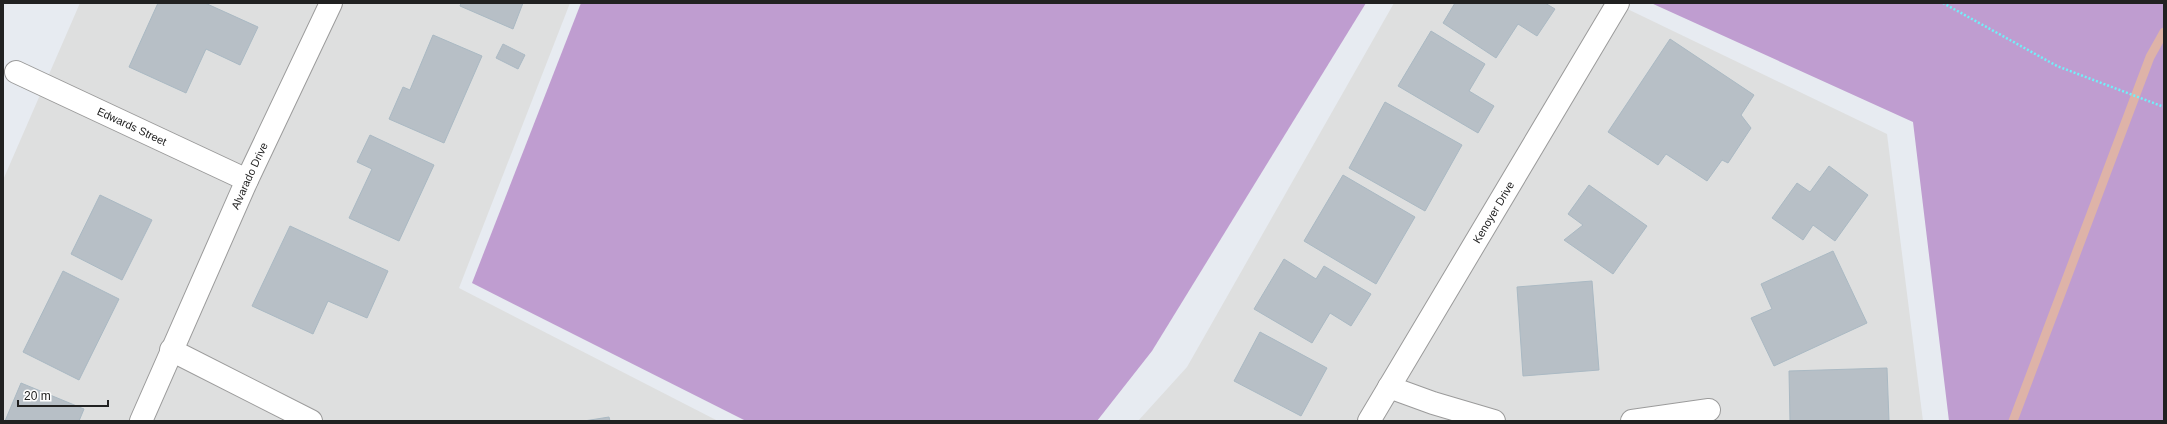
<svg xmlns="http://www.w3.org/2000/svg" width="2167" height="424" viewBox="0 0 2167 424" font-family="Helvetica,sans-serif">
<style>
.residential{fill:#dedfdf}
.forest{fill:#bf9dd0}
.lines{fill:none;stroke-linecap:round;stroke-linejoin:round}
.stream{stroke:#deb3a8;stroke-width:9}
.building{fill:#b7bfc6;stroke:#aab9c3}
.street-casing{stroke:#9b9b9b;stroke-width:24}
.path{stroke:#71f0f9;stroke-width:2.5;stroke-dasharray:2 2;stroke-linecap:butt}
.street{stroke:#fff;stroke-width:22}
.labels{text-anchor:middle;dominant-baseline:central;stroke-width:3;stroke-linejoin:round;paint-order:stroke}
.street-label{font-size:11px;fill:#212121;stroke:#fff}
</style>
<rect width="100%" height="100%" fill="#e7ebf1"/>
<g class="residential">
<polygon points="80,3 570,3 459,288 718,421 3,421 3,180"/>
<polygon points="1394,3 1615,3 1887,134 1923,421 1138,421 1187,367"/>
</g>
<g class="forest">
<polygon points="581,3 1366,3 1152,351 1097,421 746,421 472,283"/>
<polygon points="1651,3 2164,3 2164,421 1949,421 1913,122"/>
</g>
<g class="lines">
<polyline class="stream" points="2013,421 2150,57 2164,32"/>
</g>
<g class="building">
<polygon points="158,3 205,3 258,27 240,65 206,49 186,93 129,67"/>
<polygon points="461,3 523,3 513,29 460,6"/>
<polygon points="1455,3 1545,3 1555,9 1537,36 1518,24 1496,58 1443,23"/>
<polygon points="1431,31 1485,64 1469,91 1494,106 1478,133 1398,86"/>
<polygon points="433,35 482,56 444,143 389,119 403,87 410,90"/>
<polygon points="1670,39 1754,95 1741,115 1751,128 1728,163 1722,160 1707,181 1666,154 1658,165 1608,132"/>
<polygon points="503,44 525,55 518,69 496,58"/>
<polygon points="1385,102 1462,145 1425,211 1349,168"/>
<polygon points="370,135 434,165 399,241 349,218 372,169 357,162"/>
<polygon points="1829,166 1868,195 1835,241 1813,225 1803,240 1772,218 1797,183 1810,192"/>
<polygon points="1343,175 1415,217 1376,284 1304,241"/>
<polygon points="1589,185 1647,226 1613,274 1564,240 1583,225 1568,214"/>
<polygon points="100,195 152,220 122,280 71,254"/>
<polygon points="290,226 388,271 367,318 328,301 313,334 252,306"/>
<polygon points="1833,251 1867,323 1774,366 1751,318 1772,309 1761,284"/>
<polygon points="1284,259 1316,279 1324,266 1371,294 1351,326 1330,313 1312,343 1254,309"/>
<polygon points="63,271 119,299 79,380 23,352"/>
<polygon points="1592,281 1599,370 1523,376 1517,287"/>
<polygon points="1260,332 1327,368 1301,416 1234,381"/>
<polygon points="1887,368 1889,421 1790,421 1789,371"/>
<polygon points="21,383 84,409 79,421 5,421"/>
<polygon points="609,417 610,421 584,421"/>
</g>
<g class="lines">
<g class="street-casing">
<g id="street">
<path id="s1" d="M16,72L247,180"/>
<polyline points="171,350 311,421"/>
<polyline points="1389,387 1433,403 1494,421"/>
<path id="s2" d="M141,421L247,180L331,3"/>
<path id="s3" d="M1369,421L1618,3"/>
<polyline points="1632,421 1709,410"/>
</g>
</g>
<polyline class="path" points="1943,3 2057,66 2164,107"/>
<use href="#street" class="street"/>
</g>
<g class="labels">
<g class="street-label">
<text stroke="none"><textPath href="#s1" startOffset="128">Edwards Street</textPath></text>
<text stroke="none"><textPath href="#s2" startOffset="268">Alvarado Drive</textPath></text>
<text stroke="none"><textPath href="#s3" startOffset="243">Kenoyer Drive</textPath></text>
</g>
</g>
<rect width="2167" height="424" fill="none" stroke="#212121" stroke-width="8"/>
<path d="M18 400v6h90v-6" fill="none" stroke="#212121" stroke-width="2"/>
<text x="24" y="400" font-size="12" fill="#212121" stroke="#ffffff" stroke-width="3" paint-order="stroke">20 m</text>
</svg>
